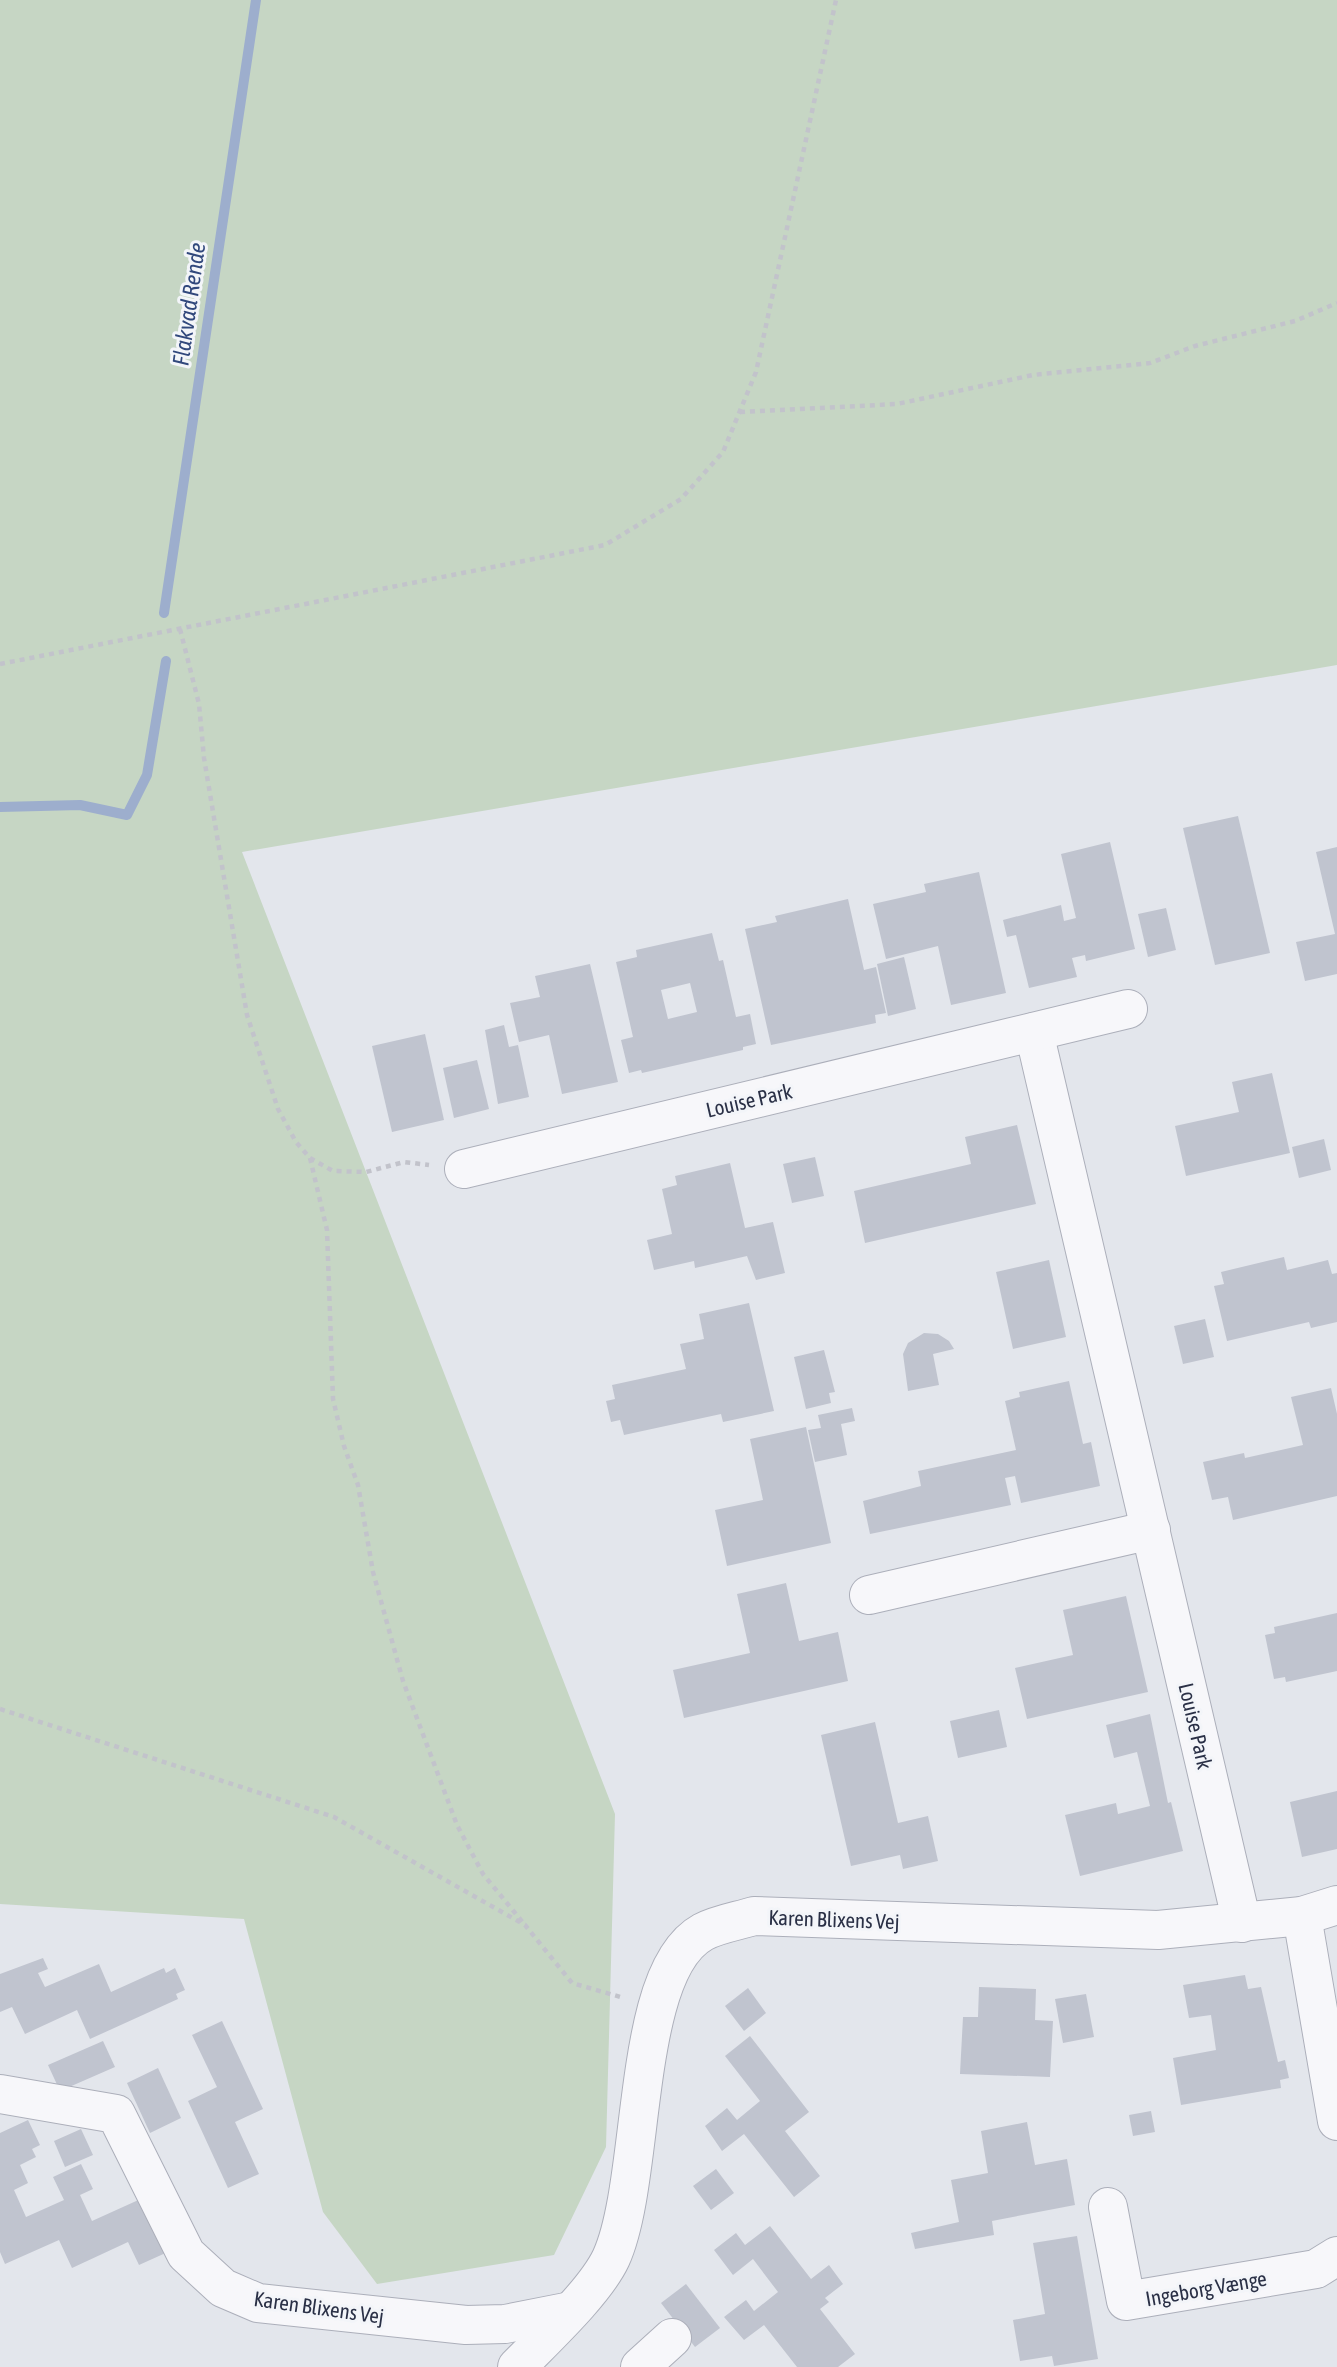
<svg xmlns="http://www.w3.org/2000/svg" width="1337" height="2367" viewBox="0 0 1337 2367" font-family="'Asap Condensed',sans-serif">
<style>
.green{fill:#c6d6c4}
.lines{fill:none;stroke-linecap:round;stroke-linejoin:round}
.stream{stroke:#9daecd;stroke-width:10}
.building{fill:#c0c4cf;fill-rule:evenodd}
.minor-casing{stroke:#acafba;stroke-width:40}
.path{stroke:#c2c3cb;stroke-width:4.5;stroke-dasharray:5 5;stroke-linecap:butt}
.minor{stroke:#f7f7fa;stroke-width:38}
.labels{text-anchor:middle;dominant-baseline:central;stroke-width:6;stroke-linejoin:round;paint-order:stroke}
.street-label{font-size:21px;fill:#2a3046;stroke:#f3f5f9}
.water-label{font-size:23px;font-style:italic;fill:#31487c;stroke:#f3f5f9}
</style>
<rect width="100%" height="100%" fill="#e3e6ec"/>
<polygon class="green" points="0,0 1337,0 1337,665 242,852 615,1814 606,2147 554,2255 377,2284 323,2212 244,1919 0,1904"/>
<g class="lines">
<g class="stream">
<polyline points="164,613 256,0"/>
<polyline points="0,807 80,805 127,815 147,775 166,661"/>
</g>
</g>
<g class="building">
<polygon points="1238,816 1270,953 1215,965 1183,828"/>
<polygon points="1110,842 1135,949 1086,961 1085,955 1072,958 1077,977 1029,988 1016,935 1007,937 1003,920 1061,905 1064,921 1076,918 1061,854"/>
<polygon points="1337,847 1337,974 1305,981 1296,942 1335,934 1316,852"/>
<polygon points="979,872 1006,993 951,1005 938,946 886,959 873,904 926,892 924,884"/>
<polygon points="848,899 864,970 876,967 886,1013 875,1015 876,1023 771,1045 745,929 777,922 775,916"/>
<polygon points="1166,908 1176,950 1148,957 1138,914"/>
<path d="M712,933L719,961L723,960L736,1017L750,1014L756,1044L743,1047V1050L642,1073L641,1070L629,1073L621,1040L633,1037L616,962L637,957L636,950ZM690,983L697,1012L668,1019L661,990Z"/>
<polygon points="904,957 916,1009 888,1016 877,964"/>
<polygon points="590,964 618,1082 562,1094 549,1035 519,1042 510,1003 540,997 535,976"/>
<polygon points="504,1025 509,1047 518,1045 529,1097 498,1104 485,1030"/>
<polygon points="425,1034 444,1120 392,1132 372,1046"/>
<polygon points="477,1060 489,1109 454,1118 443,1068"/>
<polygon points="1272,1073 1290,1153 1186,1176 1175,1126 1239,1112 1232,1082"/>
<polygon points="1017,1125 1036,1204 865,1243 854,1191 971,1164 965,1137"/>
<polygon points="1324,1139 1331,1170 1299,1178 1292,1147"/>
<polygon points="815,1157 824,1196 792,1203 783,1164"/>
<polygon points="730,1163 745,1228 773,1222 785,1273 756,1280 747,1256 695,1268 694,1261 654,1270 647,1240 672,1234 662,1189 677,1185 675,1176"/>
<polygon points="1284,1257 1287,1270 1328,1260 1332,1274 1337,1273 1337,1322 1311,1328 1309,1322 1227,1341 1214,1286 1224,1284 1221,1272"/>
<polygon points="1049,1260 1066,1337 1013,1349 996,1272"/>
<polygon points="749,1303 774,1411 723,1422 721,1414 624,1435 620,1420 611,1422 606,1401 615,1399 612,1385 686,1369 680,1344 704,1339 699,1314"/>
<polygon points="1205,1319 1214,1357 1183,1364 1174,1326"/>
<polygon points="924,1333 938,1334 949,1341 954,1349 933,1354 939,1385 908,1391 903,1354 908,1343"/>
<polygon points="824,1350 835,1392 829,1393 831,1403 806,1409 794,1357"/>
<polygon points="1069,1381 1083,1444 1091,1442 1100,1486 1021,1503 1015,1476 1005,1478 1011,1505 870,1534 863,1501 921,1486 918,1471 1016,1450 1005,1401 1020,1397 1019,1392"/>
<polygon points="1331,1388 1337,1414 1337,1496 1233,1520 1228,1497 1212,1500 1203,1462 1244,1453 1245,1458 1303,1445 1291,1397"/>
<polygon points="852,1408 855,1421 841,1424 847,1455 815,1462 808,1430 821,1428 818,1415"/>
<polygon points="806,1427 831,1543 727,1566 715,1510 763,1500 750,1439"/>
<polygon points="786,1583 799,1641 838,1632 848,1681 684,1718 673,1670 750,1653 737,1594"/>
<polygon points="1126,1596 1148,1692 1027,1719 1015,1668 1073,1655 1063,1610"/>
<polygon points="1337,1613 1337,1671 1286,1682 1285,1677 1274,1679 1265,1635 1275,1633 1274,1627"/>
<polygon points="999,1710 1007,1747 958,1758 950,1721"/>
<polygon points="1150,1714 1168,1803 1171,1802 1183,1851 1080,1876 1065,1815 1116,1803 1118,1814 1150,1806 1137,1752 1114,1758 1106,1725"/>
<polygon points="875,1722 898,1823 928,1816 938,1861 903,1869 900,1855 851,1866 821,1735"/>
<polygon points="1337,1791 1337,1849 1302,1857 1290,1802"/>
<polygon points="43,1958 48,1969 38,1973 45,1987 99,1964 111,1992 164,1968 166,1973 175,1968 185,1990 176,1994 178,1999 90,2039 77,2010 25,2034 12,2007 0,2012 0,1974"/>
<polygon points="1245,1975 1248,1989 1261,1987 1278,2062 1285,2060 1289,2078 1280,2080 1281,2088 1181,2105 1173,2058 1216,2050 1211,2015 1189,2018 1183,1985"/>
<polygon points="979,1987 1036,1989 1035,2020 1053,2021 1050,2077 960,2074 963,2017 978,2017"/>
<polygon points="748,1988 766,2013 744,2031 725,2006"/>
<polygon points="1086,1994 1094,2037 1063,2043 1055,1999"/>
<polygon points="222,2021 263,2109 235,2122 259,2174 228,2188 188,2101 217,2087 192,2035"/>
<polygon points="750,2036 809,2112 785,2131 820,2176 794,2197 744,2134 722,2151 705,2126 727,2108 737,2120 760,2101 725,2056"/>
<polygon points="103,2041 115,2067 60,2091 48,2065"/>
<polygon points="158,2068 181,2118 150,2133 127,2083"/>
<polygon points="1151,2111 1155,2132 1133,2136 1129,2115"/>
<polygon points="28,2120 40,2145 32,2149 36,2157 20,2165 28,2183 14,2190 26,2217 64,2200 53,2177 81,2164 93,2189 80,2195 92,2221 145,2197 170,2251 139,2265 128,2242 72,2268 59,2240 5,2264 0,2252 0,2133"/>
<polygon points="1027,2122 1035,2165 1067,2159 1075,2205 992,2221 994,2235 915,2249 911,2233 959,2222 951,2180 988,2173 981,2131"/>
<polygon points="81,2129 93,2155 65,2167 54,2141"/>
<polygon points="716,2169 734,2193 711,2210 693,2186"/>
<polygon points="770,2226 811,2279 829,2265 843,2284 825,2298 829,2302 820,2309 855,2354 838,2367 797,2367 764,2325 744,2340 724,2317 746,2300 754,2311 778,2292 753,2259 733,2275 714,2250 736,2233 745,2245"/>
<polygon points="1077,2236 1098,2359 1054,2366 1052,2356 1020,2361 1013,2320 1045,2314 1033,2243"/>
<polygon points="686,2284 720,2328 695,2347 661,2303"/>
</g>
<g class="lines">
<g class="minor-casing">
<g id="minor">
<polyline points="1034,1032 1242,1923"/>
<polyline points="464,1169 1128,1009"/>
<polyline points="869,1595 1151,1530"/>
<polyline points="1302,1916 1337,2121"/>
<polyline points="0,2094 116,2114 186,2254 223,2288 258,2303 466,2325 505,2324 571,2311"/>
<polyline points="1108,2207 1126,2301 1316,2269 1337,2256"/>
<path d="M517,2367C544,2339 595,2292 611,2258C647,2179 630,1972 703,1932C718,1924 738,1921 754,1916L1158,1930L1302,1916L1337,1905"/>
<polyline points="640,2367 672,2338"/>
</g>
</g>
<g class="path">
<polyline points="740,412 897,404 1033,375 1150,363 1195,346 1295,321 1337,303"/>
<polyline points="180,629 199,704 204,758 247,1015 278,1109 296,1142 310,1158 333,1171 366,1172 404,1162 429,1165"/>
<polyline points="0,664 605,545 681,499 723,452 756,372 836,0"/>
<polyline points="310,1158 327,1230 333,1399 344,1446 358,1485 373,1572 403,1681 457,1825 483,1874 525,1925"/>
<polyline points="0,1709 334,1817 525,1925 572,1983 624,1998"/>
</g>
<use href="#minor" class="minor"/>
</g>
<g class="labels">
<g class="street-label">
<text transform="translate(749 1100) rotate(-13)">Louise Park</text>
<text transform="translate(1196 1726) rotate(77)">Louise Park</text>
<text transform="translate(834 1919) rotate(2)">Karen Blixens Vej</text>
<text transform="translate(1206 2288) rotate(-10)">Ingeborg Vænge</text>
<text transform="translate(319 2307) rotate(8)">Karen Blixens Vej</text>
</g>
<g class="water-label">
<text transform="translate(189 304) rotate(-82)">Flakvad Rende</text>
</g>
</g>
</svg>
